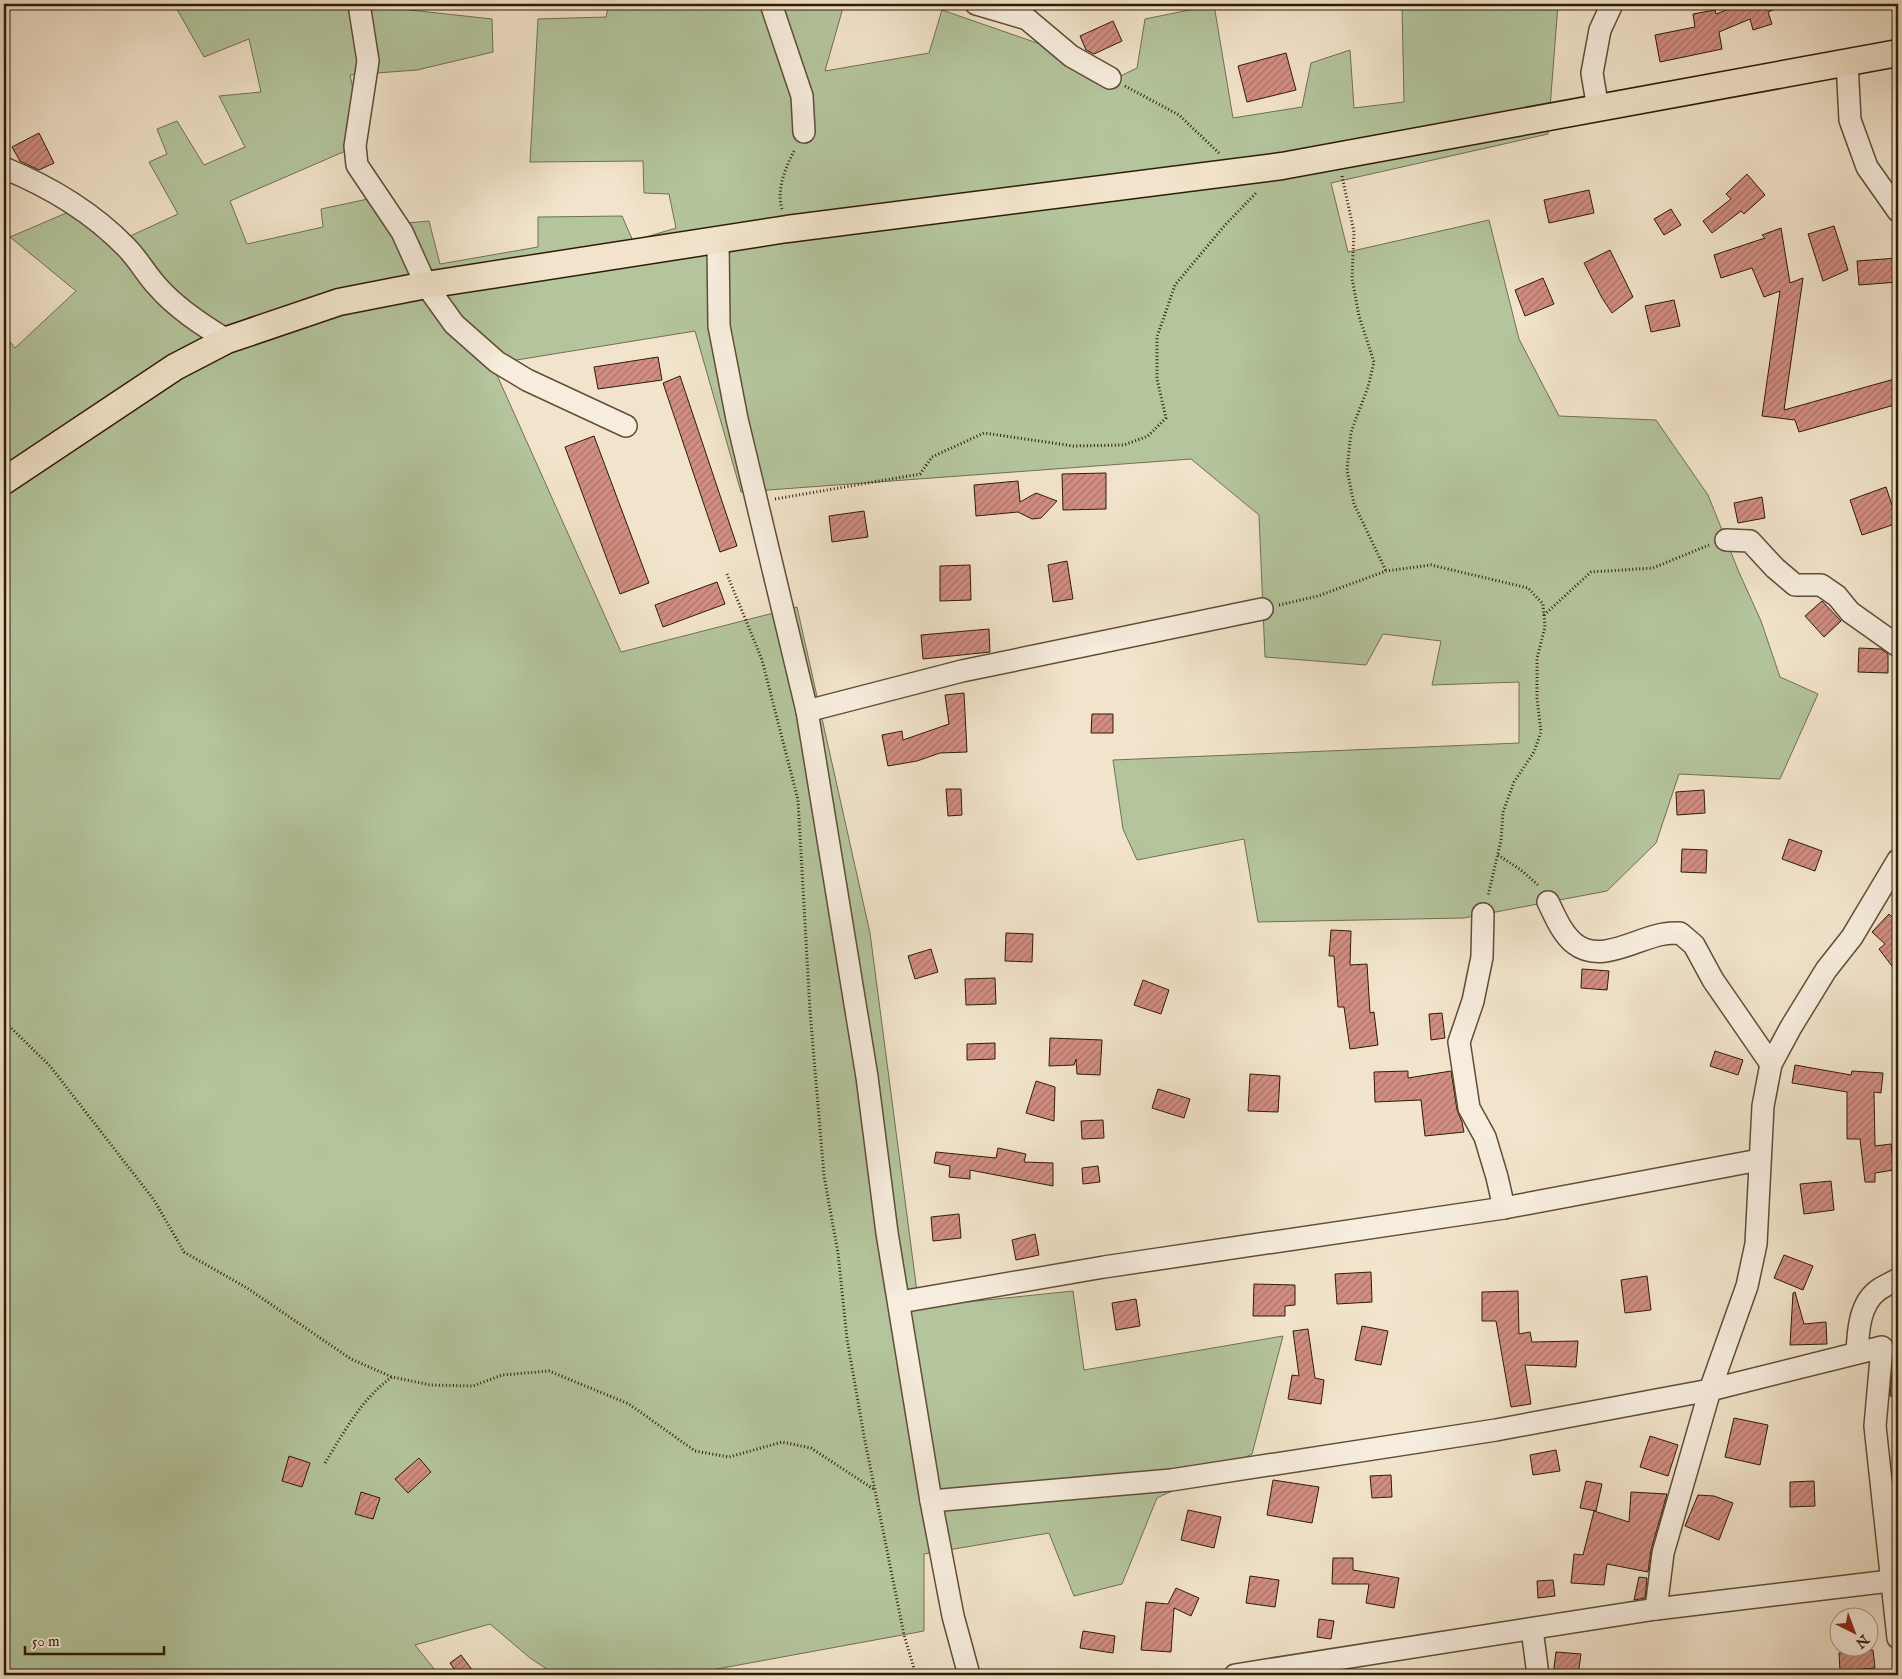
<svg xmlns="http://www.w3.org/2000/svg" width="1902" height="1679" viewBox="0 0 1902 1679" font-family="'IM FELL English',serif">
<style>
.green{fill:#b4c59d;stroke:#717050}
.building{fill:url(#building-hatch);stroke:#2e1c04}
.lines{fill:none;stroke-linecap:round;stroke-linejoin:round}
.minor-casing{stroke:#5f4e36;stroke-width:24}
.major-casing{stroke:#2e1c04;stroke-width:29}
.path{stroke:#2e1c04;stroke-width:3;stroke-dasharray:1 2.5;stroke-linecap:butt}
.minor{stroke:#f7edde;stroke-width:21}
.major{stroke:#f2e4cc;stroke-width:26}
</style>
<defs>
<pattern id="building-hatch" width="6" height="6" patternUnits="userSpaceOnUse" patternTransform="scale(1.25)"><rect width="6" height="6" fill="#d28e83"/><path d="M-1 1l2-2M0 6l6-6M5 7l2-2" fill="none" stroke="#ab7369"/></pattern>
</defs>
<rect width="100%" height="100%" fill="#f2e4cc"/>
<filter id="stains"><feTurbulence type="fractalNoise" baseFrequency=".004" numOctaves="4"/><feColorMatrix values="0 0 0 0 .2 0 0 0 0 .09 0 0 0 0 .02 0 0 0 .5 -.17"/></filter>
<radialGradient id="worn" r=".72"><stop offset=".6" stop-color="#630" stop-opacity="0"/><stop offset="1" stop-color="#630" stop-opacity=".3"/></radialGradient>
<polygon class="green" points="174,4 392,4 392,8 492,19 493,52 417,70 350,75 364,143 230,201 247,244 323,227 321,209 382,196 386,225 429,221 440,264 538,247 538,217 622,216 633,241 676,228 669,194 644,193 643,161 530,162 538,19 606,17 609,4 736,4 746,6 746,4 844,4 825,71 929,53 942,10 1040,44 1104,84 1137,68 1145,19 1214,5 1233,118 1302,107 1311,63 1350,50 1354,108 1404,102 1402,4 1558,4 1548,134 1331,183 1348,252 1489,220 1519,339 1559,416 1656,420 1708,495 1738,570 1761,621 1780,677 1818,694 1780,779 1679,774 1656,843 1607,891 1464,918 1258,922 1244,839 1137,860 1123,829 1113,760 1519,743 1519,682 1432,685 1441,641 1383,634 1366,665 1265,657 1259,515 1191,459 741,492 695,331 492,364 621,652 797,607 870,933 919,1307 1073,1291 1084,1370 1283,1336 1252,1454 1157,1498 1122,1584 1074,1596 1049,1533 924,1554 924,1631 684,1675 556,1675 530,1658 490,1624 415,1645 439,1675 4,1675 4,334 15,348 76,291 10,237 85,205 115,243 178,214 149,162 167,154 157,129 177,121 204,165 245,147 219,96 261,92 249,39 204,57"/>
<g class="building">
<polygon points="1742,4 1787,4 1768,12 1772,24 1753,30 1750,19 1719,32 1722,49 1660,62 1655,35 1695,27 1693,14 1715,10 1716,14"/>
<polygon points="1113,21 1122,41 1094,54 1086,50 1080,36"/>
<polygon points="1286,53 1296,90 1247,102 1238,66"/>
<polygon points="39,133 54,163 39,170 20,161 12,147"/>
<polygon points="1747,174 1765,195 1744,214 1741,211 1712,233 1703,221 1731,199 1726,194"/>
<polygon points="1589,190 1594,213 1549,223 1544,200"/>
<polygon points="1671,209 1681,225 1664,235 1654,219"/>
<polygon points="1834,226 1848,270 1823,281 1808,234"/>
<polygon points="1781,228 1790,283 1803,278 1784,410 1898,378 1898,404 1799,432 1795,420 1762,416 1780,291 1764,297 1752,268 1721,278 1714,255 1765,238 1762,235"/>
<polygon points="1610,250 1633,297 1612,313 1602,298 1584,263"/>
<polygon points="1898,258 1898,282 1859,285 1857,261"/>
<polygon points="1543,278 1554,304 1525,316 1515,290"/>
<polygon points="1674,300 1680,326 1651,332 1645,306"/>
<polygon points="658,357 662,380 598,389 594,367"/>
<polygon points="680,376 737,546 720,552 663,383"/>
<polygon points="594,436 649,583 620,594 565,447"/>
<polygon points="1106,473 1106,509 1063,510 1062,474"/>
<polygon points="1018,481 1020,502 1036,493 1057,501 1041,518 1032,519 1018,512 976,516 974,485"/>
<polygon points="1886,487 1898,523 1862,535 1850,500"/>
<polygon points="1762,497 1765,518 1738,523 1734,503"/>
<polygon points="864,511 868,537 832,542 829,516"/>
<polygon points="1067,561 1073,599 1053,602 1048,565"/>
<polygon points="970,565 971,600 940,601 940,566"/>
<polygon points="717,582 725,604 663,627 655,605"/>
<polygon points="1822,601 1841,621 1824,637 1805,616"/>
<polygon points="989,629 990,652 923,659 921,635"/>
<polygon points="1859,648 1881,649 1888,654 1888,673 1858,672"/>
<polygon points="964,693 967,752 940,753 917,761 888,766 882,735 902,731 903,740 949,724 945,695"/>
<polygon points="1092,714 1113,714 1113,733 1091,733"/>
<polygon points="946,789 961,789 962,815 948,816"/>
<polygon points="1704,790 1705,813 1677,815 1676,792"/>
<polygon points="1789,839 1822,851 1815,871 1782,859"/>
<polygon points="1682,849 1707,850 1706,873 1681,872"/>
<polygon points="1889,914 1898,923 1898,974 1879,949 1885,944 1872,932"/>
<polygon points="1331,930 1351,931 1350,965 1367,964 1370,1013 1374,1012 1378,1045 1350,1049 1344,1007 1338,1007 1334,956 1329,956"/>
<polygon points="1006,933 1033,934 1032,962 1005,961"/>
<polygon points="931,949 938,972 915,979 908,956"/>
<polygon points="1582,969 1609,971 1607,990 1581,988"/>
<polygon points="995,978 996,1004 966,1005 965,979"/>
<polygon points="1143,980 1169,990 1161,1014 1134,1005"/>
<polygon points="1442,1013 1445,1038 1431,1040 1429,1014"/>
<polygon points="1050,1038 1102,1040 1100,1075 1077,1074 1076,1059 1074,1065 1049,1066"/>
<polygon points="995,1043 995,1059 967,1060 967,1044"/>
<polygon points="1715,1051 1743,1060 1738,1075 1710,1066"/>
<polygon points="1795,1065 1851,1075 1852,1071 1883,1073 1881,1093 1874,1092 1875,1146 1891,1144 1894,1170 1875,1173 1875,1182 1865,1182 1860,1139 1847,1139 1847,1092 1792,1083"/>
<polygon points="1408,1071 1408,1078 1451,1071 1457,1110 1462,1122 1464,1132 1425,1136 1421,1100 1375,1102 1374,1072"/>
<polygon points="1250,1074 1280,1076 1278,1112 1248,1111"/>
<polygon points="1036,1081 1055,1087 1054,1121 1026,1113"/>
<polygon points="1158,1089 1190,1099 1184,1118 1152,1108"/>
<polygon points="1103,1120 1104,1138 1082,1139 1081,1121"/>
<polygon points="998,1148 1026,1154 1024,1162 1053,1163 1053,1186 970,1170 970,1179 949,1177 950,1166 934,1163 936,1152 996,1158"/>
<polygon points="1098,1166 1100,1182 1083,1184 1082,1168"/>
<polygon points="1831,1181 1834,1210 1804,1214 1800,1184"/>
<polygon points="959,1214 961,1238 933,1241 931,1217"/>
<polygon points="1035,1234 1039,1255 1016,1260 1012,1240"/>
<polygon points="1784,1255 1813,1266 1803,1290 1774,1278"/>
<polygon points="1371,1272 1372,1302 1337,1304 1335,1274"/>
<polygon points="1647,1276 1651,1310 1625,1313 1621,1280"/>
<polygon points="1254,1284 1295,1285 1295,1305 1285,1306 1285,1316 1253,1316"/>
<polygon points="1518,1291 1519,1334 1530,1332 1532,1342 1578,1341 1576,1367 1525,1365 1531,1404 1511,1407 1496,1321 1482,1321 1482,1292"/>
<polygon points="1795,1292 1804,1324 1826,1322 1827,1344 1790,1345 1793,1293"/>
<polygon points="1136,1299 1140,1326 1116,1330 1112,1303"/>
<polygon points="1362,1326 1388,1331 1381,1365 1355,1360"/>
<polygon points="1308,1329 1315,1378 1324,1380 1321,1404 1288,1399 1292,1375 1299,1376 1293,1331"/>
<polygon points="1892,1374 1898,1375 1898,1397 1890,1396"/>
<polygon points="1734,1418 1768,1425 1760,1465 1725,1457"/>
<polygon points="1650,1436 1678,1445 1668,1476 1640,1467"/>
<polygon points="1556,1450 1560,1471 1533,1475 1530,1455"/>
<polygon points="289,1456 310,1463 302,1487 282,1481"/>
<polygon points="419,1458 431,1472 408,1493 395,1479"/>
<polygon points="1391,1475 1392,1497 1372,1498 1370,1476"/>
<polygon points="1273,1480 1319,1487 1312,1523 1267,1515"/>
<polygon points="1586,1481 1602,1484 1596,1511 1580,1508"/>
<polygon points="1814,1481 1815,1506 1790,1507 1790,1482"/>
<polygon points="361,1492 380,1498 373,1519 355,1514"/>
<polygon points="1631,1492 1667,1494 1651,1550 1648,1572 1607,1564 1604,1585 1571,1583 1574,1554 1583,1555 1594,1511 1629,1522"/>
<polygon points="1698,1495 1714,1496 1733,1503 1719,1540 1685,1526"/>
<polygon points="1188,1510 1221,1517 1214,1548 1181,1540"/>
<polygon points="1333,1558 1353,1558 1353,1570 1399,1578 1394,1608 1366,1603 1369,1584 1332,1584"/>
<polygon points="1250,1576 1279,1580 1275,1607 1246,1603"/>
<polygon points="1639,1577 1647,1578 1645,1598 1634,1600"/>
<polygon points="1553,1580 1555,1596 1538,1598 1537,1581"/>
<polygon points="1176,1588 1199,1598 1191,1616 1174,1608 1171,1652 1141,1650 1146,1602 1168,1604"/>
<polygon points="1319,1619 1334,1621 1331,1639 1317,1637"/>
<polygon points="1083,1631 1115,1636 1113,1653 1080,1648"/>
<polygon points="1873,1650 1875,1668 1840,1671 1839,1653"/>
<polygon points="1556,1652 1581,1654 1578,1675 1553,1675"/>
<polygon points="461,1655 476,1675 458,1675 450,1663"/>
</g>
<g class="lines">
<g class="minor-casing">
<g id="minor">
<polyline points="359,4 368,61 355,146 357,165 402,232 426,285 454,324 497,362 527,380 626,426"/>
<polyline points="771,4 802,96 804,132"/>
<polyline points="976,4 1027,19 1071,56 1110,78"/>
<polyline points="1847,62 1850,120 1867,167 1898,211"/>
<polyline points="1598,109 1592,73 1600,30 1612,4"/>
<path d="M4,168C48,186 93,213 126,247C138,259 146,274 157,286C176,308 202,325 227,340"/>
<polyline points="718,241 719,326 737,419 807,711 867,1077 887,1233 931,1501 953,1616 969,1675"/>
<polyline points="1726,540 1750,541 1775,568 1795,585 1821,585 1837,596 1850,612 1898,646"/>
<polyline points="807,711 962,671 1262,609"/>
<path d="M1548,902C1555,916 1562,934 1575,944C1601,964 1637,938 1664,934C1669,933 1675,933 1680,933L1694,945L1713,980L1771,1064"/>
<polyline points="1483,914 1482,957 1473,1001 1459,1042 1469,1108 1485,1137 1497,1177 1504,1208"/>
<polyline points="900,1302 1104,1267 1504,1208 1759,1160"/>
<path d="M1857,1353C1858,1333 1859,1305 1877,1291C1883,1286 1892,1283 1898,1279"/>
<polyline points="931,1501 1171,1480 1496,1430 1710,1390 1882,1347 1875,1426 1898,1638"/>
<polyline points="1656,1609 1663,1553 1710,1390 1747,1286 1756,1244 1763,1106 1771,1064 1791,1027 1826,970 1852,937 1898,860"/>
<polyline points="1532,1629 1538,1675"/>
<polyline points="1235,1675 1656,1609 1890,1581"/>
</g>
</g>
<g class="major-casing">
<polyline id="major" points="4,481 175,367 227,340 339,302 426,285 787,229 1282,166 1898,53"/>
</g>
<g class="path">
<polyline points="1125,86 1179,115 1219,153"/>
<polyline points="1342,176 1354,232 1352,278 1359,316 1374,362 1368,387 1351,432 1347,470 1354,504 1386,571"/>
<path d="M782,209C776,188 786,167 795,149"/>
<polyline points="775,499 920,474 932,457 984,433 1073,446 1124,445 1148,436 1166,418 1157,379 1157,337 1175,285 1225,225 1257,192"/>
<polyline points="727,574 762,660 798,800 810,1011 824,1176 838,1253 847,1339 864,1436 904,1635 916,1675"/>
<polyline points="1279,605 1318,596 1386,571 1431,565 1528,588 1543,604 1545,627 1537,658 1537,698 1541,732 1534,752 1514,782 1503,812 1501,840 1488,896"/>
<polyline points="1544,615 1591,572 1653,568 1709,545"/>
<polyline points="1498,855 1521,870 1539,886"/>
<polyline points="4,1021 50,1066 154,1200 184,1252 247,1288 351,1359 392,1377"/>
<path d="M325,1463C344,1432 362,1398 392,1377L431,1385L473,1386L502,1375L549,1371L629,1404L695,1451L729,1457L782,1442L811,1448L875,1490"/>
</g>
<use href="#minor" class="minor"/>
<use href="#major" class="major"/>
</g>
<rect width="1902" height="1679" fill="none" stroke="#f2e4cc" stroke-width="20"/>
<rect x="5" y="5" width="1892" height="1669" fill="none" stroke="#2e1c04" stroke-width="2.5"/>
<rect x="10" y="10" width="1882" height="1659" fill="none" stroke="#2e1c04"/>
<g transform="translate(1854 1632) rotate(138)"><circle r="24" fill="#f7edde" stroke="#a79987"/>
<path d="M0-4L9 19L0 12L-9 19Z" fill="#8f2418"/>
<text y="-8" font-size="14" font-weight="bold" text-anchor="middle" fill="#2e1c04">N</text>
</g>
<path d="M25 1646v8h139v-8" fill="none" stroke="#2e1c04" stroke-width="2.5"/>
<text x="32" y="1646" font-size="15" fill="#2e1c04" stroke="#f7edde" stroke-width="4" paint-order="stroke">50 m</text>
<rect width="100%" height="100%" filter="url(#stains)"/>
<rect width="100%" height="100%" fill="url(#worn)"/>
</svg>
